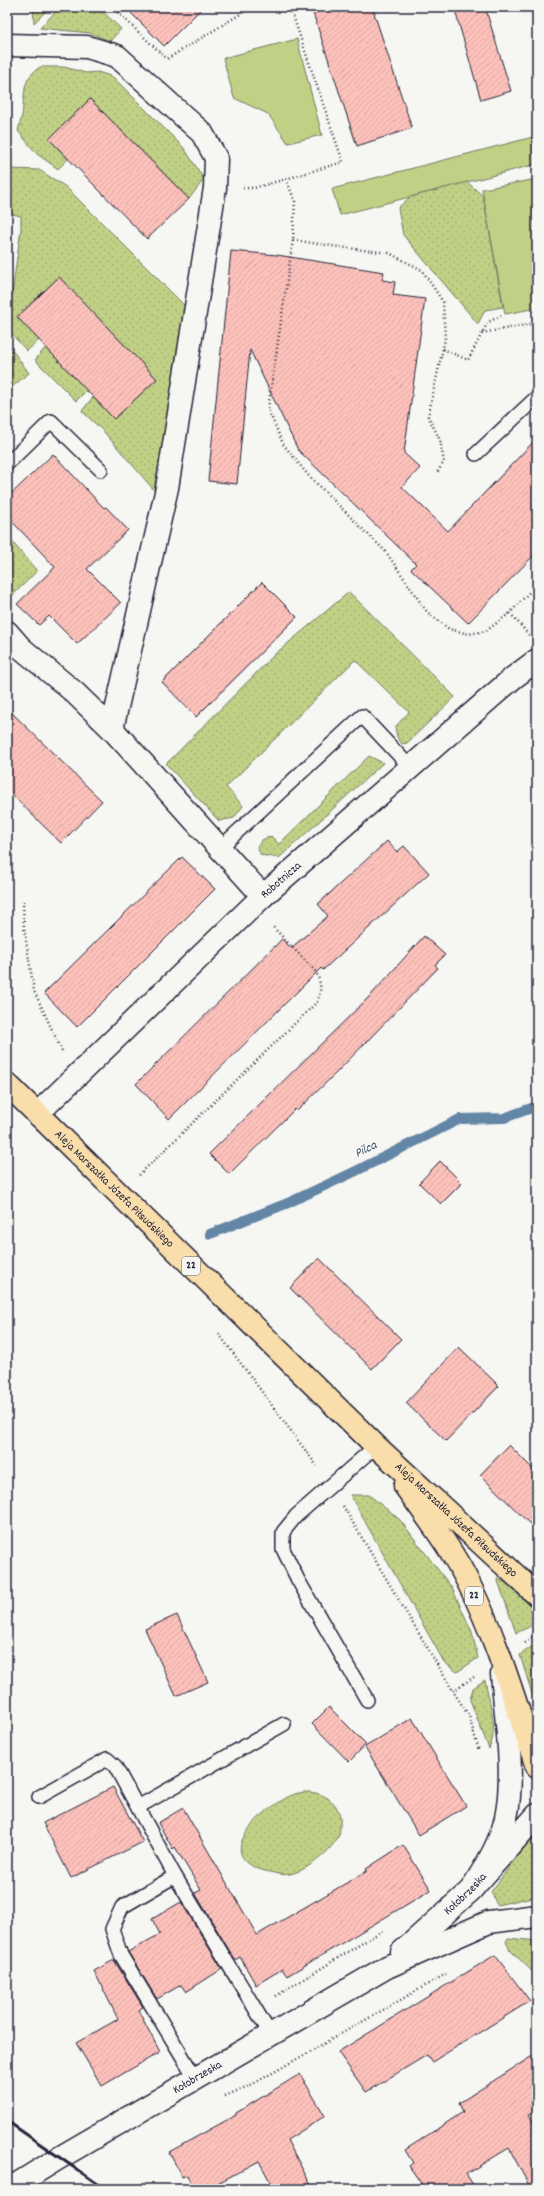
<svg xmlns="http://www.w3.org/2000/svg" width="544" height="2196" viewBox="0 0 544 2196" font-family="Dekko,sans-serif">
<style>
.grass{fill:url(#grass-dots);stroke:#717a60}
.green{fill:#c0d186;stroke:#717a60}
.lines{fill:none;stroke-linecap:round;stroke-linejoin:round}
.stream{stroke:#6386a6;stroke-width:10}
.building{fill:url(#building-hatch);stroke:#22223b}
.lane-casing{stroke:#22223b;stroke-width:16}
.street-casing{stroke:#22223b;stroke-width:25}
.secondary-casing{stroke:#22223b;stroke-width:25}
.primary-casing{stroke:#22223b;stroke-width:25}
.path{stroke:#22223b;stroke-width:2.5;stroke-dasharray:1 3;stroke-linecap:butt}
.lane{stroke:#f6f6f2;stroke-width:13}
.street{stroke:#f6f6f2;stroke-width:22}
.secondary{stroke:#f6f6f2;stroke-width:22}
.primary{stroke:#f9deab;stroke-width:22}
.rail{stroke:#22223b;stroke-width:3}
.labels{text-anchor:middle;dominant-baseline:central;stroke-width:3;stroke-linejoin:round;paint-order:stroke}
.shield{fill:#f6f6f2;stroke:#626272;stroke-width:1}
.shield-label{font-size:11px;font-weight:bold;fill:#22223b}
.street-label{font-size:12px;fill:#22223b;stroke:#f6f6f2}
.water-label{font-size:13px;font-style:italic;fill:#435471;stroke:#f6f6f2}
</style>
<defs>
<pattern id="grass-dots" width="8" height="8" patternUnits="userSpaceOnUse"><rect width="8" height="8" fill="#c0d186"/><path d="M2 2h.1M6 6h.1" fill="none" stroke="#a5b375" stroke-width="1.8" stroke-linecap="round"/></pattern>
<pattern id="building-hatch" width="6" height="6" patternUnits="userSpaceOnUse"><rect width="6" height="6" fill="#fdc1bb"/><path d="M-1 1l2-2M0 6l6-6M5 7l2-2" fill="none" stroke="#d9a6a2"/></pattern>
</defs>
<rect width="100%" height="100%" fill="#f6f6f2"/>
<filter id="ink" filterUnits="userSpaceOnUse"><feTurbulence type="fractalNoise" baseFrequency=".025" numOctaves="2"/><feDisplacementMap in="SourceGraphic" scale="8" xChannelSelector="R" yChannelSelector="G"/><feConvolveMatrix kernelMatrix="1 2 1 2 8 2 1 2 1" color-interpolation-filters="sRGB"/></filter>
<g filter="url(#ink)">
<g class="grass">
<polygon points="33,7 50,7 34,23"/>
<polygon points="60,7 98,7 121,29 110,41 90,33 40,28"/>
<path d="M40,67H64L86,73L98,72L113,77L184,148L204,179L189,199L90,99L49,139L68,159L58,169L37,154L18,131C20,123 23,114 23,106C25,87 24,78 40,67Z"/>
<polygon points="10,169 39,170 66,187 185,306 178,364 154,490 104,432 82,411 93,397 114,419 157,379 59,277 17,317 39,340 27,351 7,329 21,229 21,216 7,213 7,177"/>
<polygon points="467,182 483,196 503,307 485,310 478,324 403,235 398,208 410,197"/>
<polygon points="7,343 29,373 7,391"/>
<polygon points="46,347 87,390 76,401 35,360"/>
<polygon points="7,536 37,571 10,598 7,595"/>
<polygon points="349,592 455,697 407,743 402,744 397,737 395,727 409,712 355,660 226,787 243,806 234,818 219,821 166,764 274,655"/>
<polygon points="369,756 383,763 279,858 261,855 257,847 262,840 271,836 279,844"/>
<polygon points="350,1495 369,1495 400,1520 452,1588 472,1632 478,1658 457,1672 444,1662"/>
<polygon points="497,1578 506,1583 537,1612 537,1620 529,1627 516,1633"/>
<polygon points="537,1643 537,1710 520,1655"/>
<path d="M485,1680C489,1702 499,1728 489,1749L470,1700L473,1688Z"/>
<path d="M307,1792C325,1792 343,1805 340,1825C340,1829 340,1834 338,1837C330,1853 298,1879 279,1874C269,1872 256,1870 248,1863C220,1842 276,1800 295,1794C298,1793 303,1792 307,1792Z"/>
<polygon points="537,1829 537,1896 497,1905 491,1892"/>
<polygon points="508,1938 537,1941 537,1976 510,1950 506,1942"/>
</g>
<g class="green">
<polygon points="297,39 322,135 288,143 268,114 234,98 223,58"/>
<polygon points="537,136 537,164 340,215 332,189"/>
<polygon points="537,179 537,308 505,314 482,189"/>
</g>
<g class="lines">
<polyline class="stream" points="210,1234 288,1203 354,1172 460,1119 504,1118 537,1106"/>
</g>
<g class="building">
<polygon points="125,7 203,7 164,46"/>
<polygon points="311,7 372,7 412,128 357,146"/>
<polygon points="454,7 485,7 511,91 481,100"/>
<polygon points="90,99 189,199 147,239 49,139"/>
<polygon points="231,251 277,255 384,272 382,280 395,282 393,295 425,299 404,453 420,468 402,487 448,531 537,438 537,552 468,623 411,569 416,564 298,450 250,350 237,484 208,481"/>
<polygon points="59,277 157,379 114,419 17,317"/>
<polygon points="53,454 104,508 106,507 128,530 87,569 121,603 77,644 49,616 39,625 17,604 55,567 7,516 7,498"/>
<polygon points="262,582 297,617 196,717 162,682"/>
<polygon points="7,708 102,801 61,843 7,790"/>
<polygon points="387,841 397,852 404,846 429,873 323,970 321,968 169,1119 136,1084 282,939 291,948 328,916 318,904"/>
<polygon points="182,857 215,889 77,1027 44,993"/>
<polygon points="424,936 445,955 435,965 438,968 339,1070 297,1111 295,1109 229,1174 209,1154 372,994"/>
<polygon points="440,1161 462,1183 441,1204 419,1183"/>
<polygon points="319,1258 401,1339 372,1369 290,1288"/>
<polygon points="459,1347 499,1386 446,1441 406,1403"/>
<polygon points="509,1445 537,1473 537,1531 480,1475"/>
<polygon points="177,1615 208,1682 176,1696 145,1629"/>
<polygon points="329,1707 366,1744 349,1762 312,1724"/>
<polygon points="412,1718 466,1806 419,1835 365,1747"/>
<polygon points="113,1787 143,1842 71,1878 43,1823"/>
<polygon points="183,1808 257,1935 367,1871 366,1869 403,1845 431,1890 287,1976 282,1969 256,1985 240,1957 235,1960 195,1893 201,1890 175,1847 173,1849 158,1823"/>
<polygon points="181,1902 222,1969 186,1992 181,1985 157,1999 128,1952 160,1934 152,1919"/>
<polygon points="495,1955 530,2001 432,2062 427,2055 366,2092 338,2052"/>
<polygon points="114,1960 143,2007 138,2010 160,2052 102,2086 76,2043 118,2019 94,1971"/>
<polygon points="537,2053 537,2110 529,2115 537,2131 537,2189 531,2189 509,2148 466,2174 476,2189 425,2189 409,2166 413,2163 405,2150 463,2112 459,2103"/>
<polygon points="300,2074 325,2116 287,2140 313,2189 274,2189 259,2161 207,2189 194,2189 187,2175 182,2177 169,2152 236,2115 236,2113"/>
</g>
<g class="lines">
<g class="lane-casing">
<g id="lane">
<polyline points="476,454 537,397"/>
<polyline points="7,464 51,421 101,470"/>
<polyline points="220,848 362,716 410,767"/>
<polyline points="367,1700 298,1580 283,1549 283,1532 296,1516 376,1446"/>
<polyline points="39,1797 107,1759 115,1766 175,1876"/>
<polyline points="138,1807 284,1724"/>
<polyline points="196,2079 121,1955 112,1929 122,1907 175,1876 271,2035"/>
</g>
</g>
<g class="street-casing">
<g id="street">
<polyline points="7,45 87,47 117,56 202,133 216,158 215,188 167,488 112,729"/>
<polyline points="7,632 21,648 74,692 112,729 263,896"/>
<path id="s1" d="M37,1114L263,896L513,678L537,660"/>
</g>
</g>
<g class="secondary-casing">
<g id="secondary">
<path d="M471,1890C485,1867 500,1845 506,1818C515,1774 506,1719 502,1674"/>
<path id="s2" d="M402,1952L471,1890L537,1815"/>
<path id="s3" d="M9,2189L59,2158L387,1967L489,1922L537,1916"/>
</g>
</g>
<g class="primary-casing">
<g id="primary">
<path id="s4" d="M7,1084L376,1446L537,1595"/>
<path d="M405,1486C427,1517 451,1548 468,1582C498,1641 516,1706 537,1767"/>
</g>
</g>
<g class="path">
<polyline points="112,7 167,59 252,7"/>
<polyline points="286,179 343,162 290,7"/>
<polyline points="243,188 254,188 286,179 295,201 293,240 268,409 283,444 308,475 386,552 427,612 449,629 469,634 486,631 510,613"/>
<polyline points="293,240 339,247 389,253 422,270 443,302 445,339 428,416 440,440 444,462 436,474"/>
<polyline points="482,333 537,323"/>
<polyline points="443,349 468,360 488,322 501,316"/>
<polyline points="529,635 510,613 537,584"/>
<polyline points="23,901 24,928 34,991 62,1051"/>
<path d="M139,1175L317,1002C322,990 321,983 316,972L272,926"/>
<polyline points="219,1334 317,1466"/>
<polyline points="343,1506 453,1691"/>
<polyline points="525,1643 537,1634"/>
<polyline points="474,1677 453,1691 469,1716 479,1751"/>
<polyline points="276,1996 382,1931"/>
<polyline points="225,2096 253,2084 446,1974"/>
</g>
<use href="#lane" class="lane"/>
<use href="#street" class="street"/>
<use href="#secondary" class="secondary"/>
<use href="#primary" class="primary"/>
<polyline class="rail" points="7,2121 105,2189"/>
</g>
</g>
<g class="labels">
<g class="shield">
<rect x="182" y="1257" width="18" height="18" rx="3"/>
<rect x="465" y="1587" width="18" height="18" rx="3"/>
</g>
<g class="shield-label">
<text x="191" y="1266">22</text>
<text x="474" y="1596">22</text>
</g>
<g class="street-label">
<text stroke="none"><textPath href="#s1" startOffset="338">Robotnicza</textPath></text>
<text stroke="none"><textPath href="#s4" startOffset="150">Aleja Marszałka Józefa Piłsudskiego</textPath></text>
<text stroke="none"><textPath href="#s4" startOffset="626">Aleja Marszałka Józefa Piłsudskiego</textPath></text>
<text stroke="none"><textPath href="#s2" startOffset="86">Kołobrzeska</textPath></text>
<text stroke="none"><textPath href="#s3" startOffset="219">Kołobrzeska</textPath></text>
</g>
<g class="water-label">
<text transform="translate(366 1150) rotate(-26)">Pilca</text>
</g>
</g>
<rect width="544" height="2196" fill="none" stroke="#f6f6f2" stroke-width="24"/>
<rect x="12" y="12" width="520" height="2172" fill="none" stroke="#22223b" stroke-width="1.5" filter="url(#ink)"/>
</svg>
